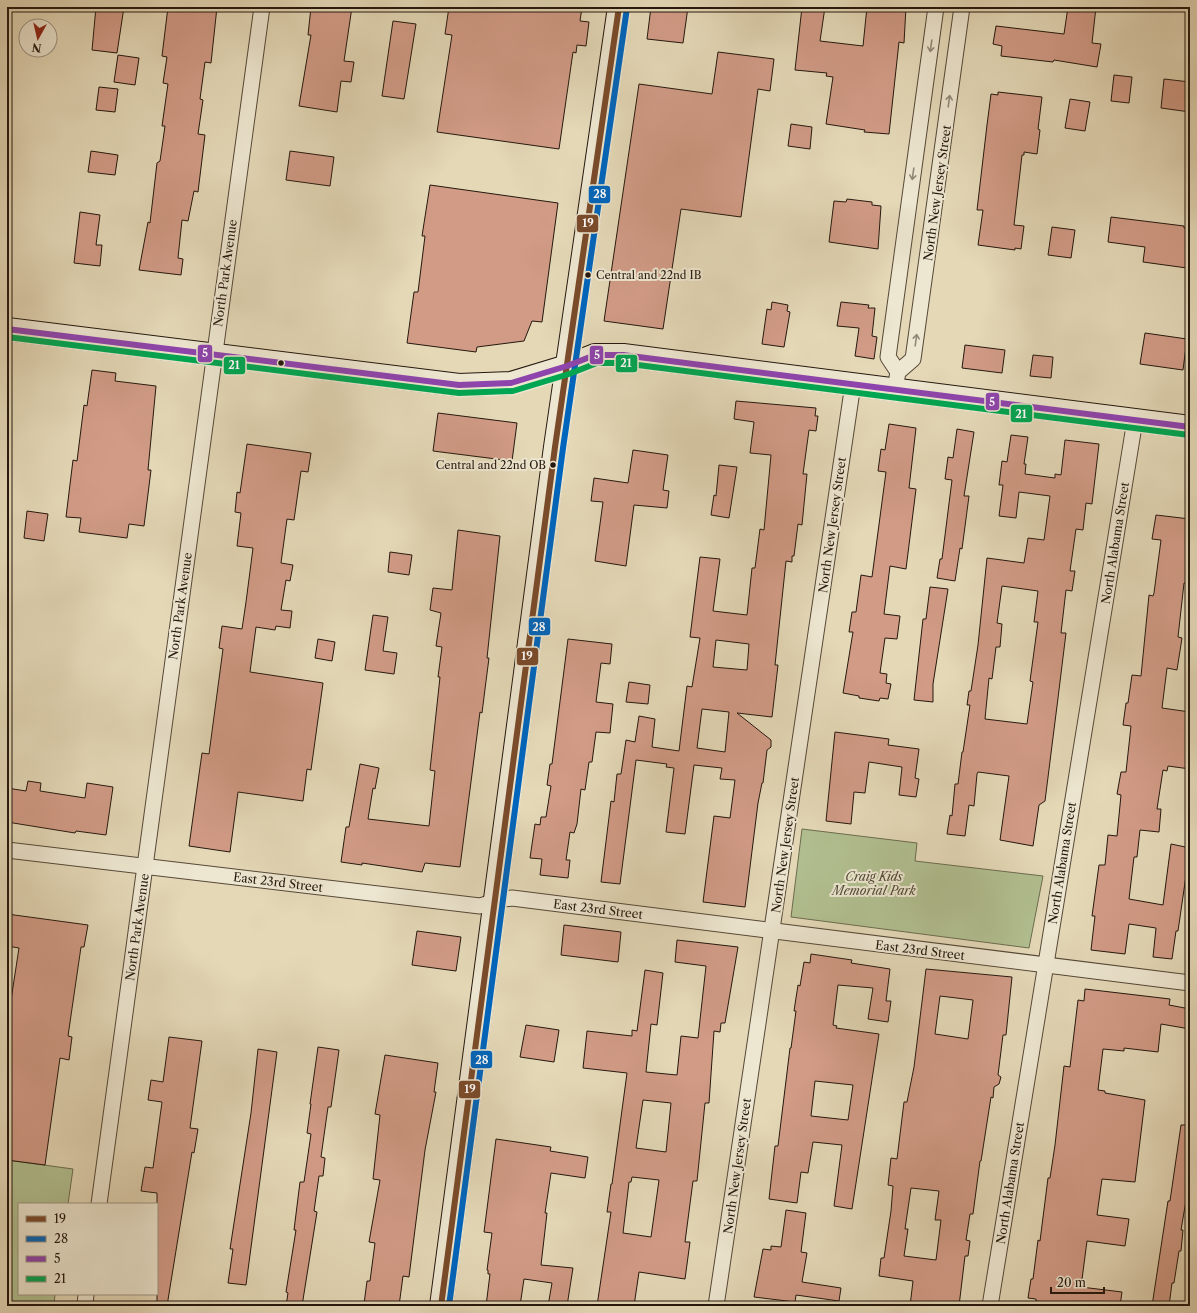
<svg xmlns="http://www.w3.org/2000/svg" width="1197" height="1313" viewBox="0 0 1197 1313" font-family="'Libre Caslon Text',serif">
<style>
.park{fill:#b1bf90;stroke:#6b6c4f}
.building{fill:#d19b86;stroke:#25180e;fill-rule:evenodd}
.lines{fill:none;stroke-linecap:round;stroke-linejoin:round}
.minor-casing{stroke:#554838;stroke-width:17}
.secondary-casing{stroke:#25180e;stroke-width:24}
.minor{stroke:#ede6d0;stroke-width:15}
.secondary{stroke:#ede6d0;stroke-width:22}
.bus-1-casing{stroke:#ede6d0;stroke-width:9}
.bus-2-casing{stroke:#ede6d0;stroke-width:9}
.bus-3-casing{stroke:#ede6d0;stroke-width:9}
.bus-4-casing{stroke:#ede6d0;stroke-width:9}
.bus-1{stroke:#7a4b2a;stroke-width:6}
.bus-2{stroke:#0065bd;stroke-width:6}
.bus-3{stroke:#8e44ad;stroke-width:6}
.bus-4{stroke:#00a651;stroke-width:6}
.oneway{stroke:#938979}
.bus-dot{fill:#25180e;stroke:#ede6d0;stroke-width:1.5}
.labels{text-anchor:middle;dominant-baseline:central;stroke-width:4;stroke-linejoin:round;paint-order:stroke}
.bus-label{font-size:11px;fill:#25180e;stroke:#ede6d0;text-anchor:start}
.street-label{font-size:12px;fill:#25180e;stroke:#ede6d0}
.park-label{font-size:12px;font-style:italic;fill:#4f4a35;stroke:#ede6d0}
.line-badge{stroke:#ede6d0;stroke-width:1.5}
.badge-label{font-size:11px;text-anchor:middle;font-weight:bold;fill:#fff}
</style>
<rect width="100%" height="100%" fill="#e4d8b7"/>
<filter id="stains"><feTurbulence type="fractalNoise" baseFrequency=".005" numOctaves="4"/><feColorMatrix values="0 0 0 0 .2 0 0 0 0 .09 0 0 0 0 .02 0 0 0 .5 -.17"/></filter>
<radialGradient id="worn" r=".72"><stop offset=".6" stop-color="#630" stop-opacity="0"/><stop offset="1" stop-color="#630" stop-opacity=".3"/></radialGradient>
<g class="park">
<polygon points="802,829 917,843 915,861 1043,876 1029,948 791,917"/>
<polygon points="7,1160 73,1169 68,1204 19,1204 19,1294 55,1294 54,1306 7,1306"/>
</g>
<g class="building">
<polygon points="96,7 124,7 117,53 92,50"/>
<polygon points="168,7 217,7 211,63 205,62 200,99 203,100 198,134 205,135 198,192 194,191 188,221 182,220 178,258 183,259 181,275 139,270 148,222 150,223 157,163 160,161 165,126 162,126 168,84 163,83 167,57 162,56"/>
<polygon points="311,7 352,7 344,61 354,62 351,82 341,81 337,112 299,106 311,35 308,35"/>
<polygon points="449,7 582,7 580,21 589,22 586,46 577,45 576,53 573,52 559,149 437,132 452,35 445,34"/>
<polygon points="651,7 688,7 683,43 647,39"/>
<polygon points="802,7 825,7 820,41 863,46 867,7 906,7 904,43 899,42 889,134 864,132 865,130 826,124 833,77 826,76 827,73 795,70"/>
<polygon points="1068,7 1096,7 1092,43 1101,44 1097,67 1054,60 1053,62 1001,56 1002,46 993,44 996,26 1064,34"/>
<polygon points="393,21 416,24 404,99 382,96"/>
<polygon points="718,52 774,59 770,91 758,89 741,217 681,209 663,329 604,321 639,84 712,94"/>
<polygon points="118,55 139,58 135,85 114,82"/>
<polygon points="1114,75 1132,77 1129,103 1111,101"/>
<polygon points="1164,79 1190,82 1190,112 1161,108"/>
<polygon points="99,87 118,89 115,112 96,110"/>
<polygon points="998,92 1042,97 1038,129 1040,130 1037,154 1024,152 1024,155 1022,155 1014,225 1024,226 1021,249 1015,248 1015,250 978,245 983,210 977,210 987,125 991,94 998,95"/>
<polygon points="1070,99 1090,102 1085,131 1065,128"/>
<polygon points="791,124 812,127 810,149 788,146"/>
<polygon points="91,151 118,155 115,175 88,172"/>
<polygon points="290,151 334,157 330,186 286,180"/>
<polygon points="430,185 558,203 542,322 532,321 524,341 477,347 476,352 407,343 414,292 418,292 425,236 422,236"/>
<polygon points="847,199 872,202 872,205 881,206 878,249 829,242 834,201 846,202"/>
<polygon points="80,212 100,215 96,245 102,245 100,266 74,263"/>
<polygon points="1111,217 1184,226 1184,228 1190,229 1190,257 1189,257 1187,268 1143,262 1145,247 1108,242"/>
<polygon points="1052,227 1075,230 1071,258 1048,255"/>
<polygon points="772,302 788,305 787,311 790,312 784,347 762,344 767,309 771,310"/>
<polygon points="841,302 869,305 868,308 875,308 872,336 877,337 874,359 855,356 859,328 837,326"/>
<polygon points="1145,333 1187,339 1183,370 1140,364"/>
<polygon points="965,345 1005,350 1002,373 962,368"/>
<polygon points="1033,355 1053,357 1051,378 1030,376"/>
<polygon points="92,370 116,373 115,381 156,386 148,470 151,470 144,526 129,524 127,538 79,532 81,518 66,517 73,460 77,461 84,405 87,406"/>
<path d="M736,401L816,408L815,416H818L816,431L809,430L803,474H807L802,525L798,524L794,556H792V562L786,561L775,665H778L772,717L737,713L771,740V747L767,750L763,783H762L758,803L745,907L703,902L714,816L730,818L735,780L720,779L722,768L694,765L685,834L666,832L674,768L666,767L667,764L636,760L620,884L601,882L611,801L614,802L617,774H621L626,740L635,742L639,716L655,719L652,747L679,751L687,686L692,687L700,638L690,637L700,557L720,559L713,611L747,615L752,568H755L760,529L764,530L771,455L750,453L754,422L734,419ZM716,640L749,644L747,670L713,667ZM702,709L729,712L725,752L697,748Z"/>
<polygon points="438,413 517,423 512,461 433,451"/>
<polygon points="889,424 916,428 909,488 916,489 906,569 890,566 884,614 900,616 897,639 885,638 880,673 887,674 886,683 891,684 888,699 880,698 879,701 859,698 859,696 843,693 853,632 849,632 852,612 856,612 861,575 872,577 886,472 878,471 881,449 885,450"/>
<polygon points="957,429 974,432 964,496 969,496 962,549 960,548 955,581 937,578 940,559 942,559 952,480 945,479 948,457 953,458"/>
<path d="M1011,435L1028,437L1024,464H1026L1025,474L1055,478V474L1061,475L1065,440L1099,444L1092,504L1086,503L1083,530L1076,529L1070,571H1075L1072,591L1066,590L1061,633H1066L1058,698L1045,801L1039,805L1033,846L1000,840L1009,776L978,772L977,774L974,806L969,805L965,836L947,834L950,815L952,816L955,784H958L962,752H963L970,705H967L969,691H971L978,645L987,558L1024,563L1028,538L1044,540L1050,496L1019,492L1016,518L999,516L1003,485H999L1002,461L1007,462ZM1002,586L1038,591L1034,622H1038L1030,681L1033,682L1027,724L985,719L989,678L992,679L996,647H1000L1002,624L997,623Z"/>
<polygon points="247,444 311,453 308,472 301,471 294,520 287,519 281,563 293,565 290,581 286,580 281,610 292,611 290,628 276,626 275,630 256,627 250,672 323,683 311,770 307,769 303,801 238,792 230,852 189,846 202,753 209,754 223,649 219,648 222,626 242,629 246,602 253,548 237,546 241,513 235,512 237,492 240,493"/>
<polygon points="633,450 668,455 663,490 669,491 667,508 634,505 626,566 595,561 603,502 591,501 594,478 628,483"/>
<polygon points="719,465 737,467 729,518 711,515 714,495 716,496"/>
<polygon points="27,511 48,514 44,541 24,538"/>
<polygon points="1156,515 1190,519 1190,583 1184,583 1178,637 1182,638 1177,670 1167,668 1162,708 1190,712 1190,769 1168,766 1167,771 1163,770 1157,809 1161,809 1159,832 1140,830 1137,857 1134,857 1129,899 1163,905 1171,844 1190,848 1178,931 1176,931 1172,959 1153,957 1156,928 1129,924 1125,954 1091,950 1095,916 1092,916 1099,865 1105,865 1108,835 1117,836 1121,795 1117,794 1121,772 1126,772 1131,726 1123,725 1126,703 1128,703 1132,675 1141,676 1149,595 1153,596 1154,593 1161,540 1152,539"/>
<polygon points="458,530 500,536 487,658 489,658 485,689 482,713 480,712 460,867 425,863 422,872 362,863 362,865 341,862 346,827 349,827 360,764 379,768 375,789 373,788 368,819 429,826 435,771 430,770 440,677 438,677 442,647 436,646 441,613 430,610 433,588 452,590"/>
<polygon points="390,552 412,555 409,575 388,572"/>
<polygon points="930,587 948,589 933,684 933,702 914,700 923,619 926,619"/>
<polygon points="373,615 388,617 383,651 397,653 394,674 365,670"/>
<polygon points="318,639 335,642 332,661 315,658"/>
<polygon points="568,639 612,644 610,664 601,663 596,702 613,704 610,733 596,732 592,762 589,762 585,790 581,789 577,824 574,833 570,832 566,860 570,860 568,878 540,875 542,859 530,858 535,824 540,825 541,817 546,817 551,786 547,785 550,764 552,764"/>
<polygon points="629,682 650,685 648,704 626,702"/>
<polygon points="835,732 889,739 888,745 919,749 915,778 919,779 916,797 899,795 902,767 869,762 865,793 854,792 851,824 826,821"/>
<polygon points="28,781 41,783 40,791 85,798 87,783 113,787 106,835 76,831 75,833 7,822 7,788 26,791"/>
<polygon points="7,914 88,925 84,947 81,947 68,1036 72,1037 69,1060 60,1058 45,1165 7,1160 7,1026 19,948 7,946"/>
<polygon points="564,925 621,932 618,962 561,955"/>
<polygon points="417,931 461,937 456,971 412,965"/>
<path d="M677,940L738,947L725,1023H721L720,1032L714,1031L709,1103H705L697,1181H693L685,1242H690L685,1279L639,1272L634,1306H597L611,1212H607L611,1184H612L627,1073L583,1068L587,1031L632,1036V1030L637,1031L645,970L663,973L657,1025L651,1024L646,1072L677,1075L681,1036L698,1038L706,966L675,962ZM643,1100L671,1103L666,1152L636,1148ZM632,1177L659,1180L651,1237L623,1233L629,1182H631Z"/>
<path d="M811,954L852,960L851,963L890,969L886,1001H891L888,1022L868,1019L873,988L838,985L833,1025L837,1026L836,1028L879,1034L852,1209L834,1206L842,1145L813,1142L808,1173L801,1172L797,1203L769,1199L775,1146H778L790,1048H791L796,1011H794L798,985L800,986L804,962L810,963ZM815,1081L853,1085L848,1120L811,1116Z"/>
<path d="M926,969L1012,977L1006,1035H1003L998,1075L1001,1077L999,1084L994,1087L993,1098L991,1097L981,1161H980L973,1214H970L966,1240L970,1241L968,1256H965L959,1306H910L913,1281L879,1276L881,1258H884L891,1211L893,1186L888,1185L891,1158L897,1159L904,1102H907L914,1067ZM940,996L973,1000L968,1039L935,1034ZM911,1188L939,1191L935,1220H941L936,1260L904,1256L908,1229H905Z"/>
<polygon points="1085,989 1170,999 1169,1005 1190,1009 1190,1029 1161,1024 1158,1052 1124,1048 1124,1051 1103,1049 1098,1090 1105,1091 1105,1093 1145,1100 1135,1182 1102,1179 1097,1215 1129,1219 1125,1246 1087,1241 1081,1287 1122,1292 1120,1306 1092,1306 1067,1303 1067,1305 1036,1301 1036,1299 1028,1298 1031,1279 1033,1279 1038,1240 1040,1241 1048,1178 1050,1178 1055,1145 1064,1066 1070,1067 1078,1000 1084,1001"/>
<polygon points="526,1025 559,1030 554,1062 520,1057"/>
<polygon points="169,1037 202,1041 190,1128 198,1129 194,1153 192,1152 167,1306 157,1306 157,1193 141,1191 145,1167 153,1168 162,1102 148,1100 151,1080 163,1082"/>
<polygon points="318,1047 339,1050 331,1107 328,1107 321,1157 325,1158 323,1176 319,1176 314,1211 317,1212 302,1306 286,1306 288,1293 286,1292 296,1230 294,1230 300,1182 304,1182 311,1134 307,1133 311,1104 310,1104"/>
<polygon points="258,1049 277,1052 246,1285 228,1283 233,1249 230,1249 251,1113"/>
<polygon points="385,1055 438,1063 434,1092 436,1092 425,1150 409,1277 403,1276 399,1306 364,1304 367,1281 370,1281 375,1243 369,1242 380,1180 373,1179 380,1115 375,1114"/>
<polygon points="1181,1125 1190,1125 1190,1177 1181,1230 1183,1230 1181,1251 1179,1251 1174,1283 1172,1283 1169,1306 1152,1306 1168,1201 1170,1201"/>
<polygon points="496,1139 551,1147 550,1151 588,1157 585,1178 551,1173 545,1213 547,1213 541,1265 573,1268 567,1306 548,1306 552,1283 524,1279 520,1306 486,1306 490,1274 488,1274 488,1270 487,1270 492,1233 484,1232"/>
<polygon points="786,1210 806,1213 801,1252 807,1253 802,1282 841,1288 839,1301 796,1295 795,1302 754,1297 763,1249 771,1250 771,1246 781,1247"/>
</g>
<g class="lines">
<g class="minor-casing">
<g id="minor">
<polyline points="898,372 913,359 962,7"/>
<polyline points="895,389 898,372 888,357 936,7"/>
<polyline points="7,850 480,906 498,900 512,898 1190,983"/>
<polyline points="99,1204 262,7"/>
<polyline points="85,1306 86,1294"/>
<polyline points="716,1306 853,384"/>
<polyline points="990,1306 1135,420"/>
</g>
</g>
<g class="secondary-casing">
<g id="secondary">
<polyline points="7,329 459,385 511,383 567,366 595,355 623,355 1190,427"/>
<polyline points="441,1306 555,447 619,7"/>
</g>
</g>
<use href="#minor" class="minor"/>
<use href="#secondary" class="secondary"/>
<g class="bus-1-casing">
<polyline id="bus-1" points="441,1306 555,447 619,7"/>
</g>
<g class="bus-2-casing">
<polyline id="bus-2" points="449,1306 563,448 627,8"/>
</g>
<g class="bus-3-casing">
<polyline id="bus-3" points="7,329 459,385 511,383 567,366 595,355 623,355 1190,427"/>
</g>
<g class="bus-4-casing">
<polyline id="bus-4" points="7,337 459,393 513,391 569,374 597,363 622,363 1189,435"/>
</g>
<use href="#bus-1" class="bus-1"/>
<use href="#bus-2" class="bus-2"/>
<use href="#bus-3" class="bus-3"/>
<use href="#bus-4" class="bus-4"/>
</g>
<defs><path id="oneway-shaft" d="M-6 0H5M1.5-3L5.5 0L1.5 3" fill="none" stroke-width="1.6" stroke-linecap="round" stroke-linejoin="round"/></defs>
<g class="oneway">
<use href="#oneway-shaft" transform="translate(931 46) rotate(98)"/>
<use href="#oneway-shaft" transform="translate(949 101) rotate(-82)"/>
<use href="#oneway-shaft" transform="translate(913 174) rotate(98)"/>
<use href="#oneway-shaft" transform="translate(916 340) rotate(-82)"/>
</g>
<g class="bus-dot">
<circle cx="588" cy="275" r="3.5"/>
<circle cx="281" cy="363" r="3.5"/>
<circle cx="553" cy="465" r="3.5"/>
</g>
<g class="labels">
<g class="bus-label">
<text x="596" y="275">Central and 22nd IB</text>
<text x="546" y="465" text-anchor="end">Central and 22nd OB</text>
</g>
<g class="street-label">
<text transform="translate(937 193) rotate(-82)">North New Jersey Street</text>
<text transform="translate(225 273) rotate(-82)">North Park Avenue</text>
<text transform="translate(832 525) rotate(-82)">North New Jersey Street</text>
<text transform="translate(1115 543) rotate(-81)">North Alabama Street</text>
<text transform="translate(180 606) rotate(-82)">North Park Avenue</text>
<text transform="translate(785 845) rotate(-82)">North New Jersey Street</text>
<text transform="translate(1062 863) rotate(-81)">North Alabama Street</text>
<text transform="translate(278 882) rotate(7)">East 23rd Street</text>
<text transform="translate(598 909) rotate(7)">East 23rd Street</text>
<text transform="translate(137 927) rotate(-82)">North Park Avenue</text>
<text transform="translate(920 950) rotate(7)">East 23rd Street</text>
<text transform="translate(737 1166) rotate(-82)">North New Jersey Street</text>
<text transform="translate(1010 1183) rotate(-81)">North Alabama Street</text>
</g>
<g class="park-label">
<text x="874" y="876">Craig Kids<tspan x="874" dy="14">Memorial Park</tspan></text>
</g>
</g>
<g class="line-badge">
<rect x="588" y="185" width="23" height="19" rx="4" fill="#0065bd"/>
<rect x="576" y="214" width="23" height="19" rx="4" fill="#7a4b2a"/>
<rect x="197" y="344" width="16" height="19" rx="4" fill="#8e44ad"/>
<rect x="589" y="345" width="15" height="20" rx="4" fill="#8e44ad"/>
<rect x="615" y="354" width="23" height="19" rx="4" fill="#00a651"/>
<rect x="223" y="356" width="23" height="19" rx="4" fill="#00a651"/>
<rect x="985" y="392" width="15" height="19" rx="4" fill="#8e44ad"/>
<rect x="1010" y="404" width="23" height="19" rx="4" fill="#00a651"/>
<rect x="528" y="617" width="23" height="19" rx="4" fill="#0065bd"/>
<rect x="516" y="647" width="23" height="19" rx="4" fill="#7a4b2a"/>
<rect x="470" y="1050" width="23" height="19" rx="4" fill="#0065bd"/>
<rect x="458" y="1080" width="23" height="19" rx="4" fill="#7a4b2a"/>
</g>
<g class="badge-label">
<text x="600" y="198">28</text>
<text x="588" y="227">19</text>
<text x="205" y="357">5</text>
<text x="597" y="359">5</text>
<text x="626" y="367">21</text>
<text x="234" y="369">21</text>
<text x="992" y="406">5</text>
<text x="1021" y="418">21</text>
<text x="539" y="631">28</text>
<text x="527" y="660">19</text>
<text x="482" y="1064">28</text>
<text x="470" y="1093">19</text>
</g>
<rect width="1197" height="1313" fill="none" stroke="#e4d8b7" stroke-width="24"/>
<rect x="8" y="8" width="1181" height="1297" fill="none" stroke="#25180e" stroke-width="2"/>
<rect x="12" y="12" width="1173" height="1289" fill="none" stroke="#25180e"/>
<rect x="18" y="1203" width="140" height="92" fill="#ede6d0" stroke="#9d9482"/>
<rect x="26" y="1216" width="20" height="6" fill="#7a4b2a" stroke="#9d9482"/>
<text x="54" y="1223" font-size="12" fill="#25180e">19</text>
<rect x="26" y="1236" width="20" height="6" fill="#0065bd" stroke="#9d9482"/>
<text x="54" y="1243" font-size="12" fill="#25180e">28</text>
<rect x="26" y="1256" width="20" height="6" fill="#8e44ad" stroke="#9d9482"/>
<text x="54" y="1263" font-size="12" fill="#25180e">5</text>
<rect x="26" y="1276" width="20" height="6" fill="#00a651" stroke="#9d9482"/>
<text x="54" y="1283" font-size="12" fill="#25180e">21</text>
<g transform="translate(38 38) rotate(188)"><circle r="19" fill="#ede6d0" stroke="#9d9482"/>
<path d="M0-3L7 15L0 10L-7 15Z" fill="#8f2418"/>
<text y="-6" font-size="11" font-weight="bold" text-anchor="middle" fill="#25180e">N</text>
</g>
<path d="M1051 1287v6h53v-6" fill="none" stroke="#25180e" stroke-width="2"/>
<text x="1057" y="1287" font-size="12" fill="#25180e" stroke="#ede6d0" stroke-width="3" paint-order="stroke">20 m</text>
<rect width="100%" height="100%" filter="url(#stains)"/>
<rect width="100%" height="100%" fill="url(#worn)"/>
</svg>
